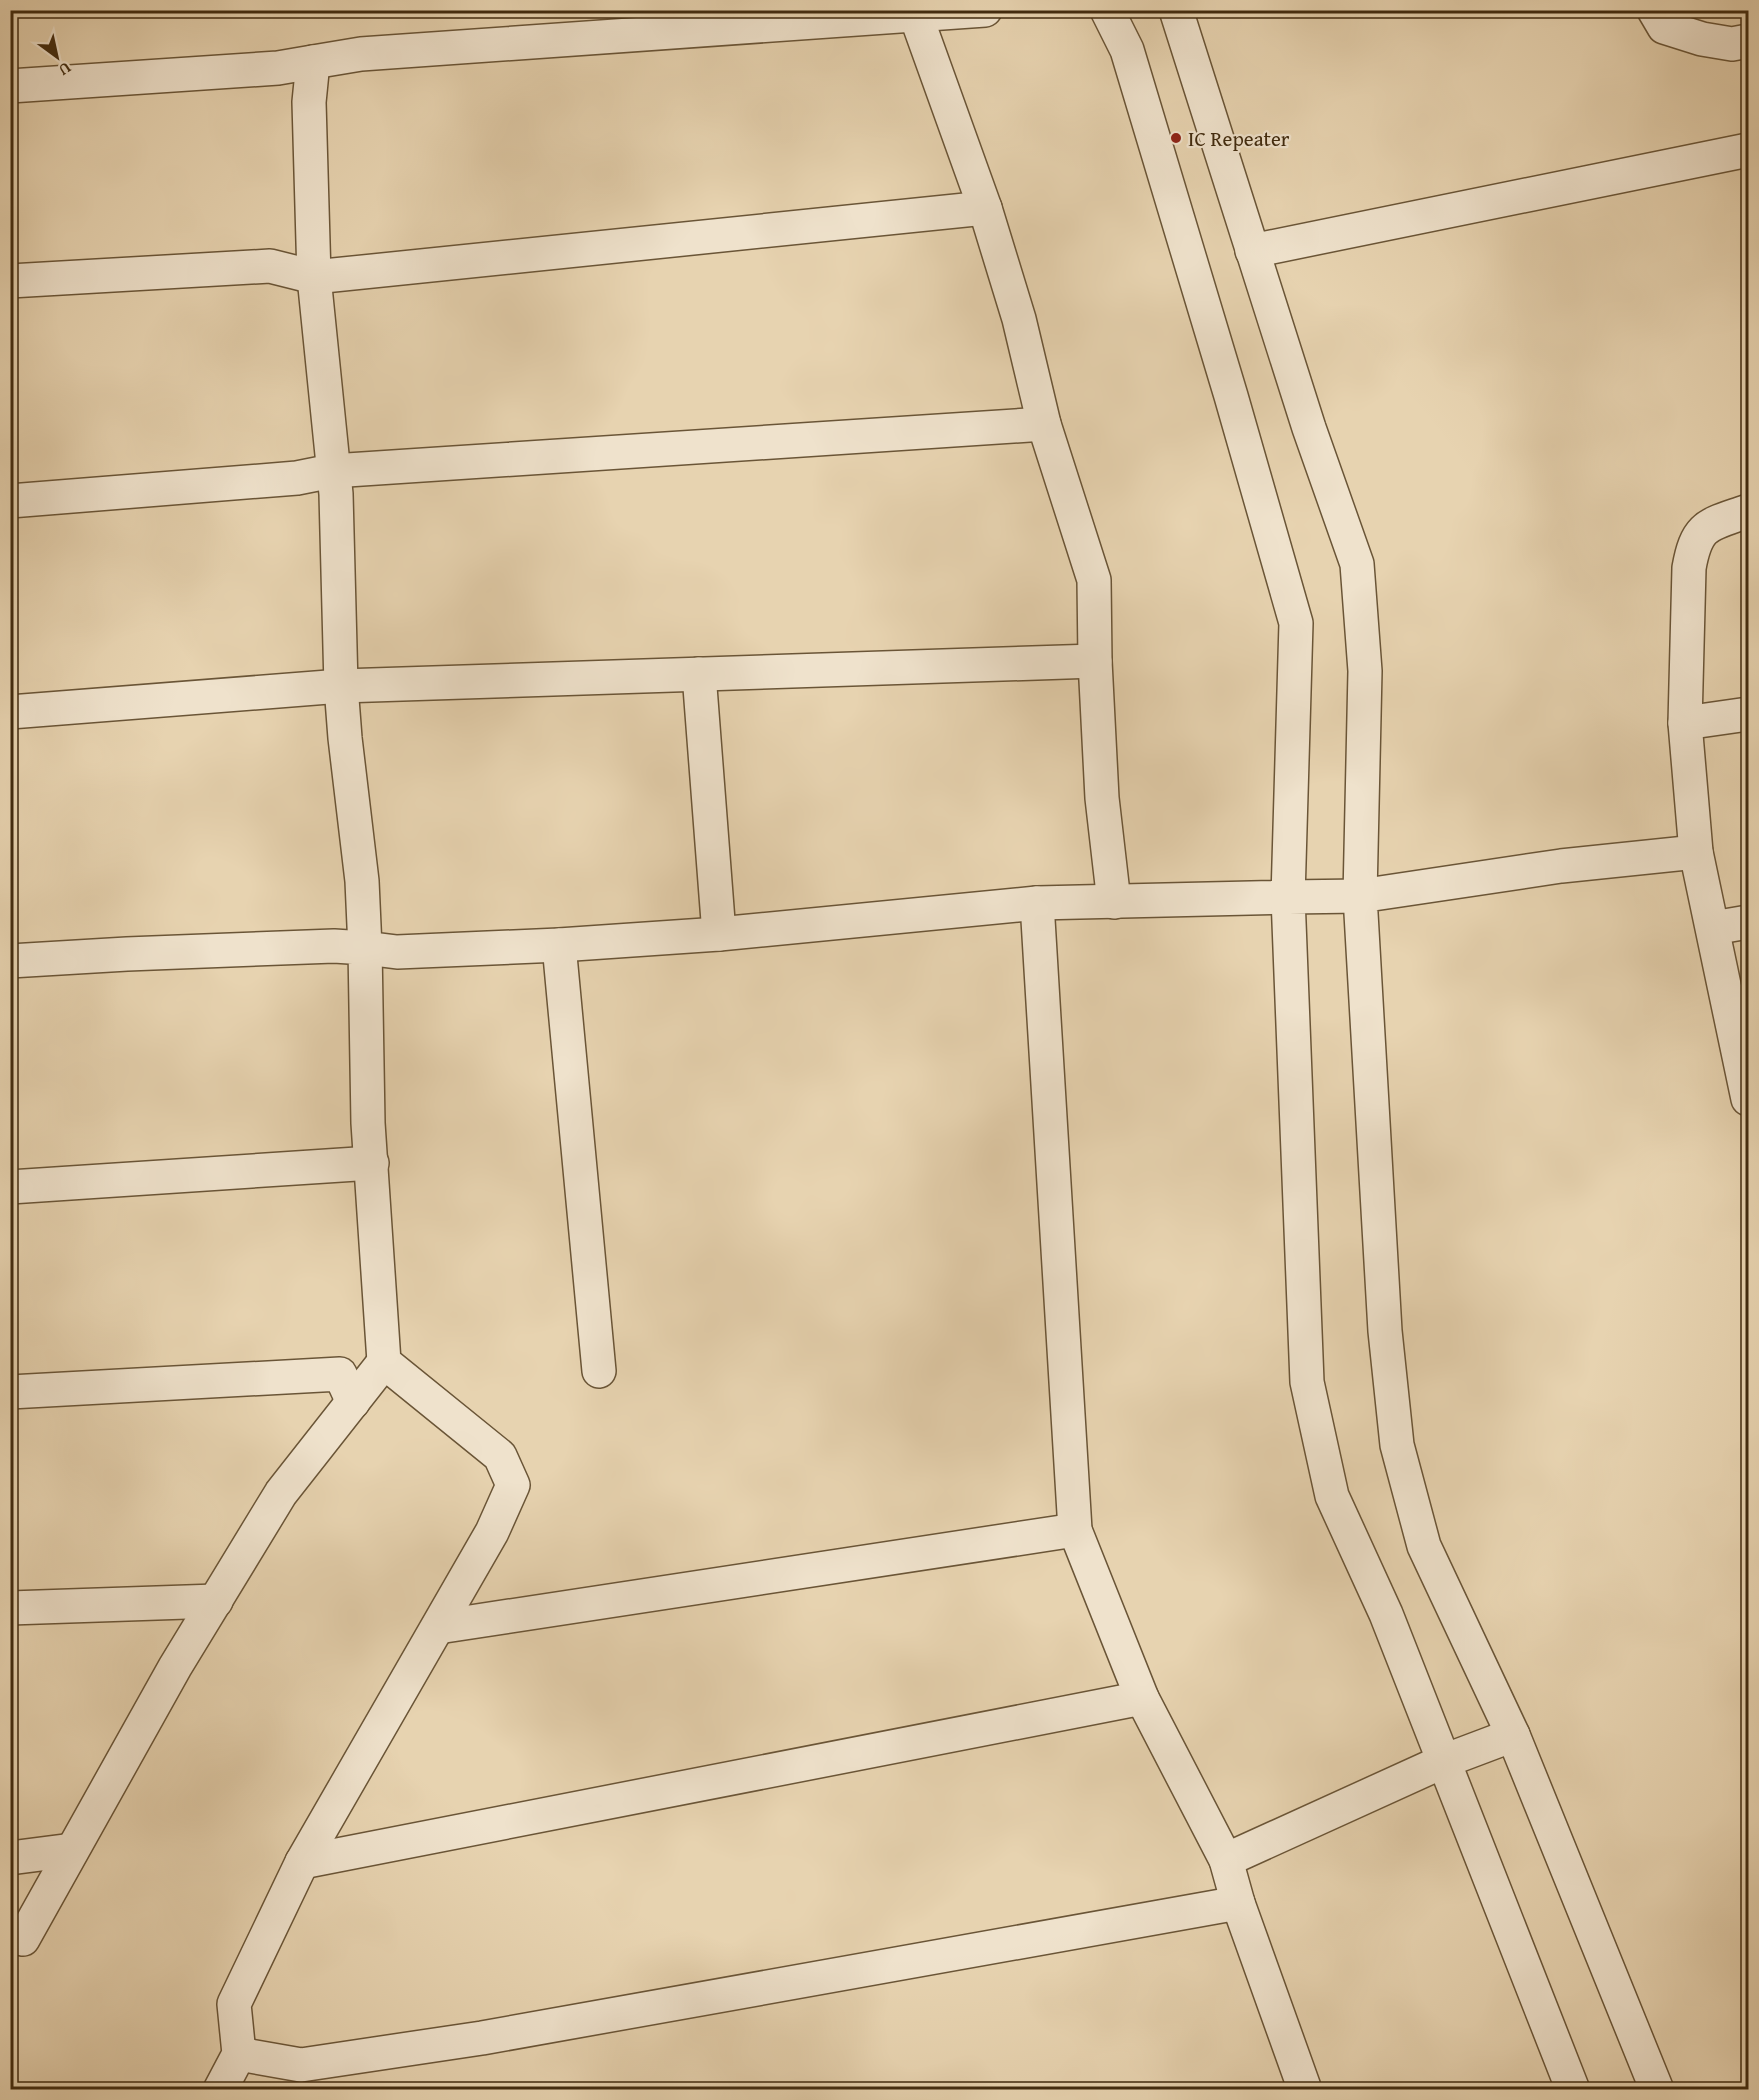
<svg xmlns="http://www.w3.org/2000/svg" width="1759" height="2100" viewBox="0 0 1759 2100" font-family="'Gentium Book Plus',serif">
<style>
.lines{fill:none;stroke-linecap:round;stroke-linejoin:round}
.street-casing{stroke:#6a5537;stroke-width:36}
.street{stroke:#efe2cc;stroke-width:33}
.poi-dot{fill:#8f2418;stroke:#efe2cc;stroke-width:2}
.labels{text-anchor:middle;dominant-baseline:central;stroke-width:4.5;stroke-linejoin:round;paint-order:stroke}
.poi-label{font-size:21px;fill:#412b0f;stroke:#efe2cc;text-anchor:start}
</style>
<rect width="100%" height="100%" fill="#e7d3b0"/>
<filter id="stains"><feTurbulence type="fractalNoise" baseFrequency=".00333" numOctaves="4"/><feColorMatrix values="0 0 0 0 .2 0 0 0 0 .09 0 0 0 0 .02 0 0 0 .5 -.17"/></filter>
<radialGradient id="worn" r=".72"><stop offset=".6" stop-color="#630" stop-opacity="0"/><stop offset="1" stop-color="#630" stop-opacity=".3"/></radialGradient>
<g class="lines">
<g class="street-casing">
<g id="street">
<polyline points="985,10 361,54 313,62 309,102 314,277 336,494 341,686 345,738 362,881 365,948 397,952 559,945 719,934 1037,903 1288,897 1296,623 1231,396 1127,50 1107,10"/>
<polyline points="1176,10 1309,428 1357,564 1365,671 1360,896 1288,897 1307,1382 1332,1496 1386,1614 1573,2090"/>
<polyline points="1654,10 1664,27 1702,39 1732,44 1748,41"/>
<polyline points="916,16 985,208 1019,319 1044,424 1094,580 1095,661 1102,798 1114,902"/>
<polyline points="10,86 278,68 313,62"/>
<polyline points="1252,251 1748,150"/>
<polyline points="10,281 270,266 314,277 985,208"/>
<polyline points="10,501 297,478 332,471 1044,424"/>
<path d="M1748,511C1709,525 1697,523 1689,568L1685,723L1696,852L1748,1099"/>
<polyline points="699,674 719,934"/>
<polyline points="10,712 341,686 1095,661"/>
<polyline points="1685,723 1748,714"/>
<polyline points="1037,903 1075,1530 1142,1698 1226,1860 1238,1903 1305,2090"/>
<polyline points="1713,928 1748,922"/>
<polyline points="559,945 599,1371"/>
<polyline points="10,961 127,954 334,946 365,948 368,1123 384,1362 500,1456 513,1485 492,1532 302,1862 234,2004 239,2054 220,2090"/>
<polyline points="10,1187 372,1163"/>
<polyline points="10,1392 340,1374 353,1402"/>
<polyline points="10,1608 216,1601"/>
<polyline points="438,1627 1075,1530"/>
<polyline points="10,1858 72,1850"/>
<polyline points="1226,1860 1444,1761 1513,1735"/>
<polyline points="302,1862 1142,1698"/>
<polyline points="23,1939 175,1667 281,1493 384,1362"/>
<polyline points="239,2054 301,2065 482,2038 1238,1903"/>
<polyline points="1657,2090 1513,1735 1424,1546 1397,1445 1385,1331 1360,896 1561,866 1696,852"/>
</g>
</g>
<use href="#street" class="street"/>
</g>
<circle class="poi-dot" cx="1176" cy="138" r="6"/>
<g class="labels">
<g class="poi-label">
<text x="1188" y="138">IC Repeater</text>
</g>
</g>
<rect width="1759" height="2100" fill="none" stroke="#e7d3b0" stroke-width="36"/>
<rect x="12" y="12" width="1735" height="2076" fill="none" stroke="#412b0f" stroke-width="3"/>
<rect x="18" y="18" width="1723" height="2064" fill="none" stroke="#412b0f" stroke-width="1.5"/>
<g transform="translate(57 57) rotate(147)" stroke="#efe2cc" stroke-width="4.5" paint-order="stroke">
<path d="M0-4.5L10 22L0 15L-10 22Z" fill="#412b0f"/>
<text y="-9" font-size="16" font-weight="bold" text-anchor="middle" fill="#412b0f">U</text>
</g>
<rect width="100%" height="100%" filter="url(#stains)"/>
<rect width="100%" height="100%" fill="url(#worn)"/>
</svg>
